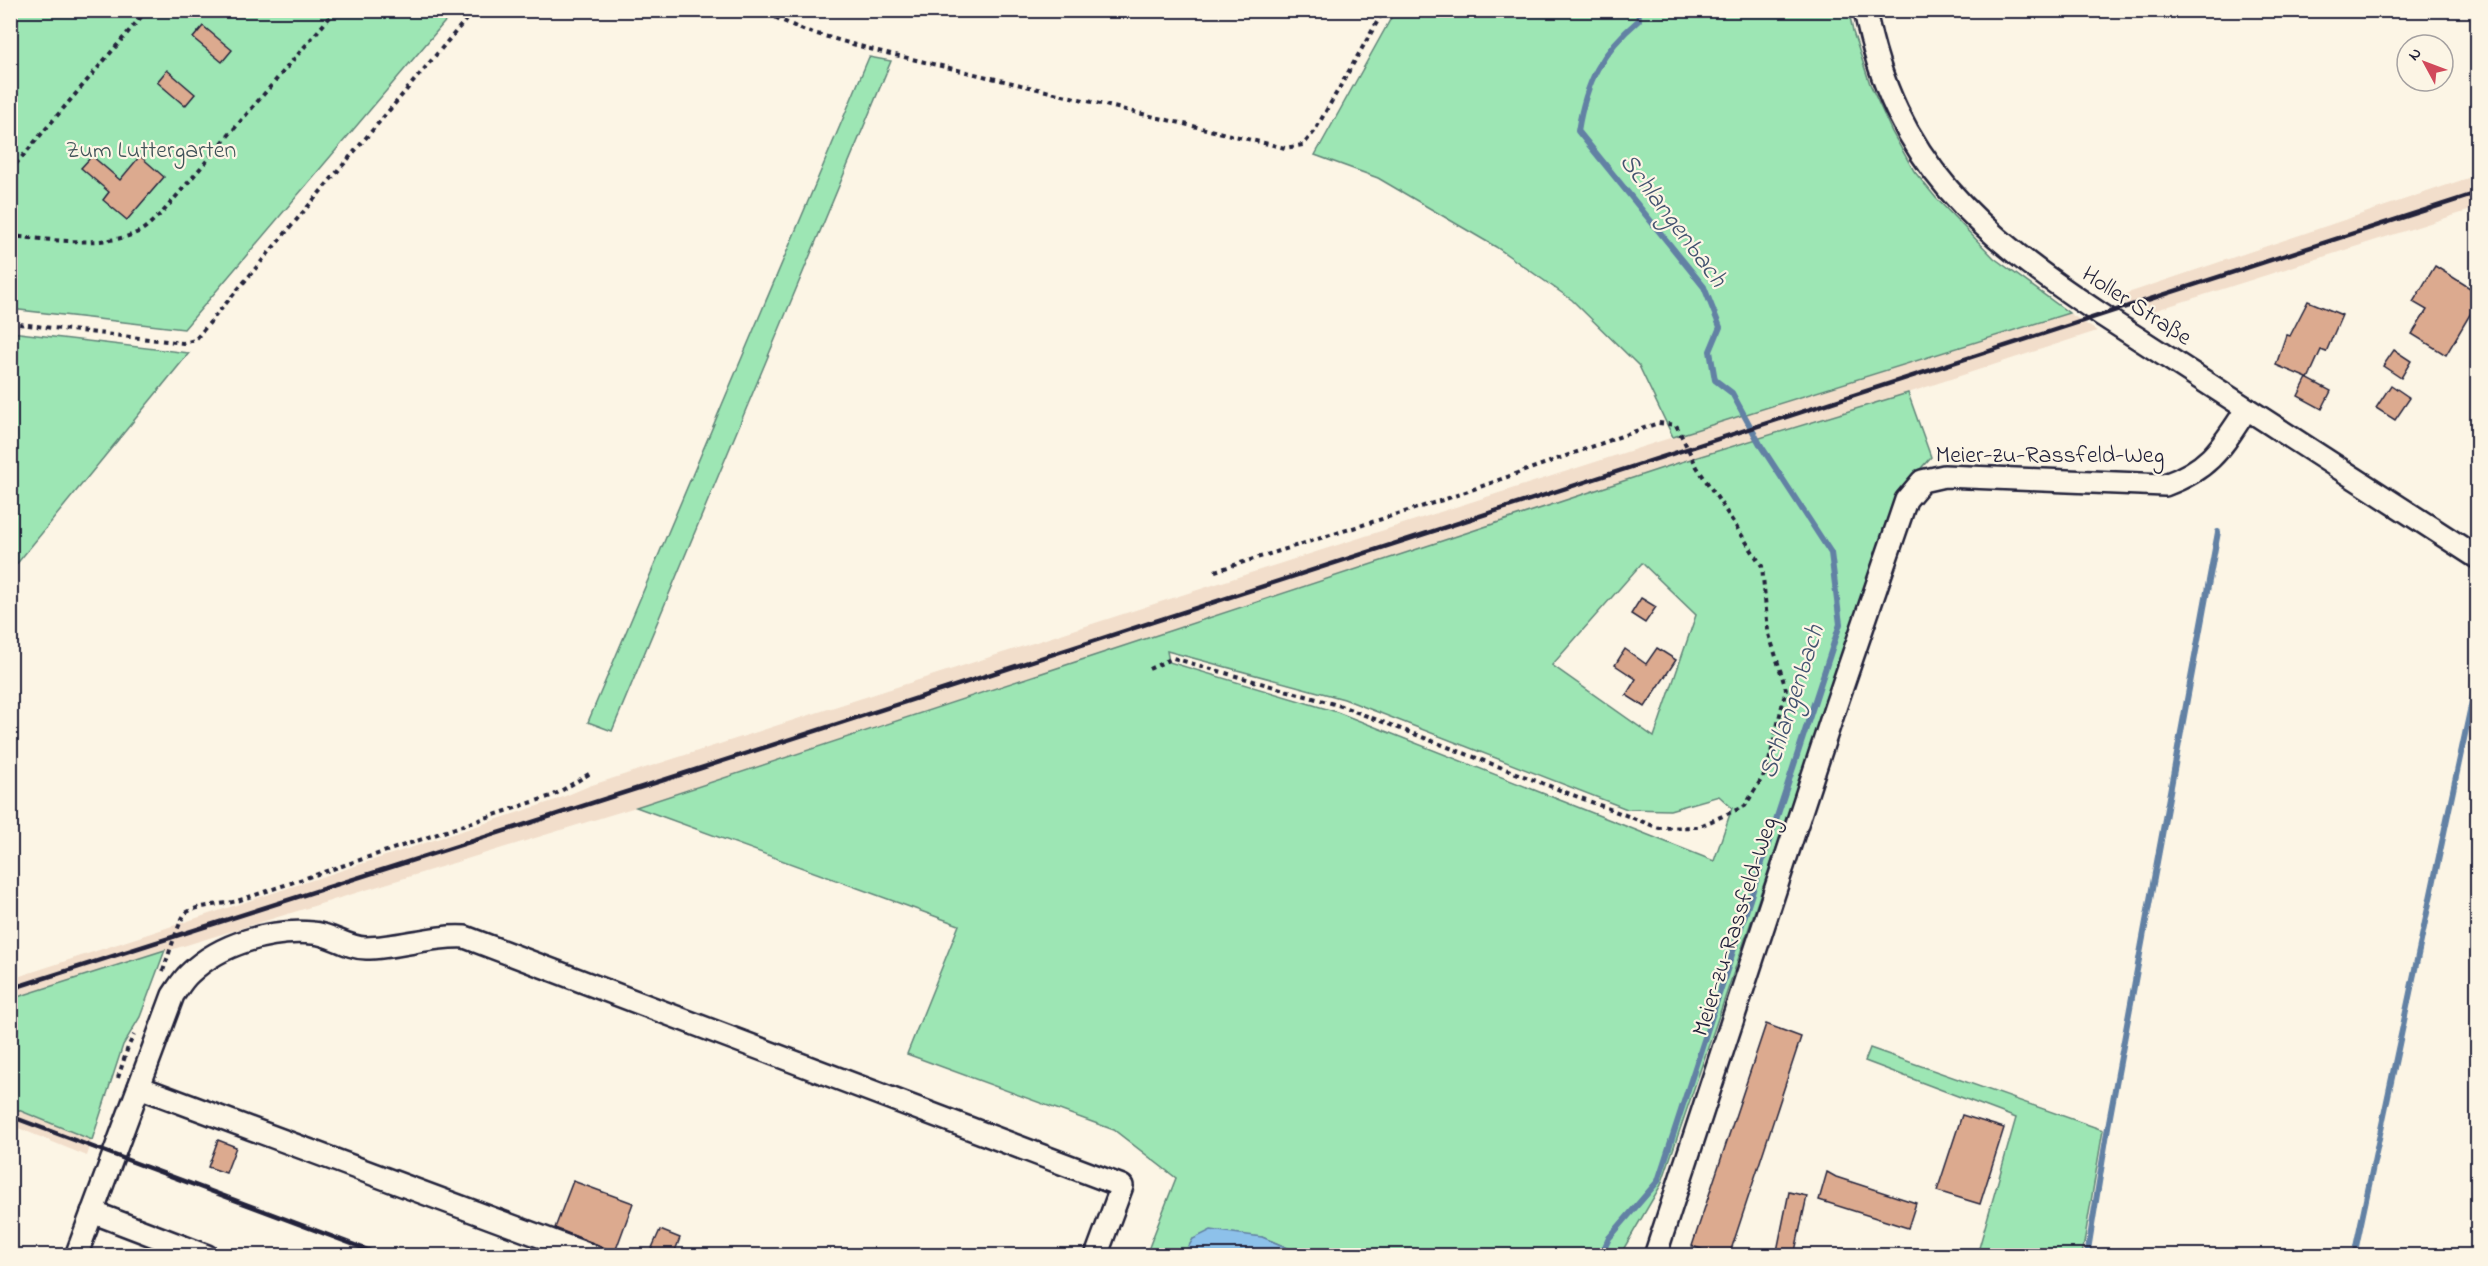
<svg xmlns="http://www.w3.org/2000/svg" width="2488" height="1266" viewBox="0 0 2488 1266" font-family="'Indie Flower',sans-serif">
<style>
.built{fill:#f2decb}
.green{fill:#9de6b4;stroke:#608478;stroke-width:1.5;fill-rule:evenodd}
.water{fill:#8dc1ea;stroke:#6281a4;stroke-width:1.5}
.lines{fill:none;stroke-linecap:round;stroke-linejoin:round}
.stream{stroke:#6281a4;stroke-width:6}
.building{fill:#dcaa8f;stroke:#22223b;stroke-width:1.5}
.minor-casing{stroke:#22223b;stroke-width:26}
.path{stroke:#22223b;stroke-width:4;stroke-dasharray:4.5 4.5;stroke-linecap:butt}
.minor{stroke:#fcf5e5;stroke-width:21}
.rail{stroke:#22223b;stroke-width:4.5}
.labels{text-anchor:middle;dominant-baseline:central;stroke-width:4.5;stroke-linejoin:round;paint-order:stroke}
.park-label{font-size:24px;fill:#415359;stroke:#fcf5e5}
.street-label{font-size:24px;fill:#22223b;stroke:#fcf5e5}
.water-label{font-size:26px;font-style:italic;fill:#425270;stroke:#fcf5e5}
</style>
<rect width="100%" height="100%" fill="#fcf5e5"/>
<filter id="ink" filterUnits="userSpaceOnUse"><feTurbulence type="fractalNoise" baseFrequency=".0167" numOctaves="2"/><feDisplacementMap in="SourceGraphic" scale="12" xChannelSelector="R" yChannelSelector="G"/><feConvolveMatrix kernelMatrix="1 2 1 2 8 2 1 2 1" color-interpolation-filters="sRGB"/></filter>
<g filter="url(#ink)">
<g class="built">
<polygon points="2477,175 2477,208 2144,314 2116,297"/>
<polygon points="2069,313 2097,331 1908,393 1678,463 636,807 11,999 11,979 556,800 589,786 1673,437"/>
<polygon points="10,1107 92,1140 87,1156 11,1125"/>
</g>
<g class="green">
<polygon points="11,11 454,11 184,329 11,309"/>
<polygon points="1395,11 1849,11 1853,32 1870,84 1892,132 1914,171 1936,198 1994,258 2069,313 1673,437 1639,366 1572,300 1496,247 1378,178 1315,155"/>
<polygon points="869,57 891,61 612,731 588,722"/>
<polygon points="11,332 189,353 11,571 10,332"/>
<path d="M1908,393L1931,457L1897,495L1661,1185L1620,1255H1304L1262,1237L1193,1239L1184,1255H1146L1176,1178L1114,1130L907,1054L959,925L636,807L1678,463ZM1642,563L1696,615L1654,737L1552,665ZM1167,651L1344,699L1627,809L1670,810L1719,796L1732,808L1714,861L1337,712L1169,662Z"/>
<polygon points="165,950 140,1017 123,1045 92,1140 11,1107 11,999"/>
<polygon points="1870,1048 2103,1130 2082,1255 1977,1255 2016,1118 1865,1061"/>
</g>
<polygon class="water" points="1211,1230 1262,1237 1304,1255 1184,1255 1193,1239"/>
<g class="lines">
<g class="stream">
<path d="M1601,1256L1609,1238L1658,1181L1840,624L1831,553L1761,446L1732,393L1715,380L1710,351L1720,327L1704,287L1578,131C1586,82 1601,52 1639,20L1638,10"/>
<polyline points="2087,1256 2108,1127 2218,532"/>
<polyline points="2354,1256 2478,673"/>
</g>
</g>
<g class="building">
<polygon points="203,26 232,50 222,62 193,38"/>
<polygon points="167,70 195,94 185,106 157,82"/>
<polygon points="92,156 120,180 140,156 164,177 127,220 103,200 109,192 81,168"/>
<polygon points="2435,266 2478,293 2478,301 2446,355 2412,334 2427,310 2413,302"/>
<polygon points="2308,301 2342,315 2326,352 2321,350 2308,379 2331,391 2322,409 2298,396 2307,378 2276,365 2286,335 2290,336"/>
<polygon points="2394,350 2411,361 2401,378 2383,366"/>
<polygon points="2391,385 2410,398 2395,420 2376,408"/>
<polygon points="1641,598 1656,607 1645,623 1631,614"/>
<polygon points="1657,648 1676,660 1645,707 1626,695 1636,679 1615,665 1625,649 1646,664"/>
<polygon points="1766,1024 1801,1037 1729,1256 1721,1256 1692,1246"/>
<polygon points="1962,1115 2004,1128 1980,1204 1937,1191"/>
<polygon points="218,1140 236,1147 226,1173 208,1167"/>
<polygon points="1827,1172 1836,1177 1916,1203 1908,1228 1819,1200"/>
<polygon points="573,1181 633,1203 615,1252 555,1228"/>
<polygon points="1789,1192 1807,1196 1794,1256 1776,1256"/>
<polygon points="660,1230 680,1238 673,1256 665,1256 651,1250"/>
</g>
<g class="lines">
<g class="minor-casing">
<g id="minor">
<path d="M1865,10C1894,163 1980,234 2102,315L2478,558"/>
<polyline points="139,1087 593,1256"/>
<polyline points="92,1212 207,1256"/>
<path d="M76,1256L173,995C178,988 183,979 190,973C220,944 271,929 313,933C331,934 347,948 366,948C399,948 432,935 465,937L1122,1186L1096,1256"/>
<path d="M1655,1256L1836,705L1906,500L1922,481L1944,476L2165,485C2210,469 2221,448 2246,410"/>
</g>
</g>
<g class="path">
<polyline points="759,10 803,30 870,49 1285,148 1303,145 1314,132 1384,10"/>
<polyline points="10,171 147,10"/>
<path d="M10,236C45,239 105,248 136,233C146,229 154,219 162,213L336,10"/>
<polyline points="10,323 183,343 195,340 474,10"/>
<polyline points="1149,669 1173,658 1341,706 1659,828 1698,827 1745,806 1767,770 1786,689 1768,631 1762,566 1697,467 1676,425 1658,423 1446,499 1215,571"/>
<path d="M163,971C167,960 180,917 186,913C194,906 225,904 237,901L554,795L589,774"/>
<polyline points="118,1078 128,1047 134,1035"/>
</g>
<use href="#minor" class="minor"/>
<g class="rail">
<polyline points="10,989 695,770 2478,193"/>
<polyline points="10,1116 384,1256"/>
</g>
</g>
</g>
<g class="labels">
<g class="park-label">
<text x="151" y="151">Zum Luttergarten</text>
</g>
<g class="street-label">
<text transform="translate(2136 307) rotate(33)">Holler Straße</text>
<text x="2050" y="456">Meier-zu-Rassfeld-Weg</text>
<text transform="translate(1736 927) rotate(-72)">Meier-zu-Rassfeld-Weg</text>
</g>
<g class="water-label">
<text transform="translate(1672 221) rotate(53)">Schlangenbach</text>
<text transform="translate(1793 702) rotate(-72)">Schlangenbach</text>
</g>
</g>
<rect width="2488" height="1266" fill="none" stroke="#fcf5e5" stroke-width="36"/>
<rect x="18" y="18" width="2452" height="1230" fill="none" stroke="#22223b" stroke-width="2" filter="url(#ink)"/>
<g transform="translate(2425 63) rotate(311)"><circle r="28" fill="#fcf5e5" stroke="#a5a1a1" stroke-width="1.5"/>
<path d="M0-4.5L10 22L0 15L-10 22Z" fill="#d1495b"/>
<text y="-9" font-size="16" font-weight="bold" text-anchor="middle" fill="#22223b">N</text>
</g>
</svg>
